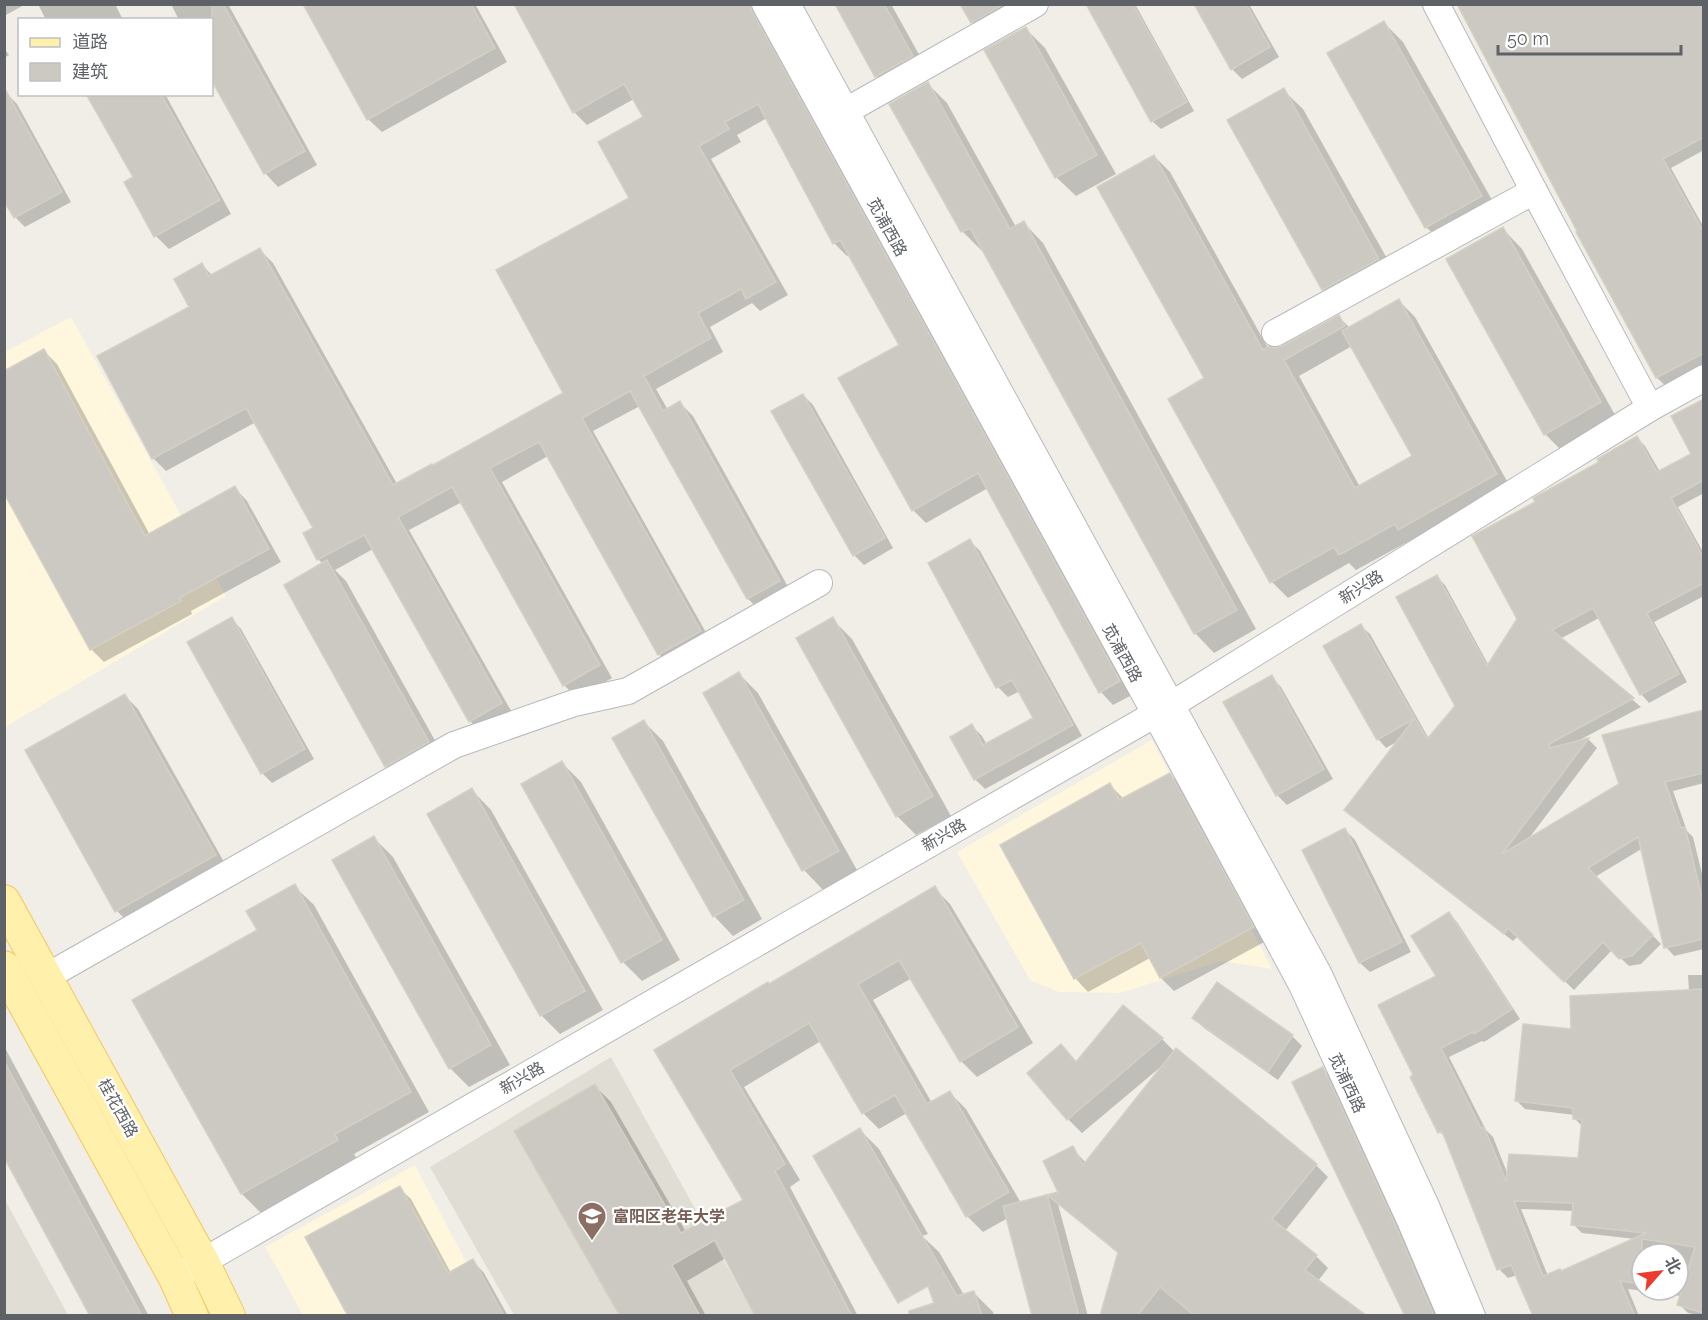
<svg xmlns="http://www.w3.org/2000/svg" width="1708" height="1320" viewBox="0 0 1708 1320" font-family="Raleway,'Noto Sans SC',sans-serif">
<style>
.commercial{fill:#fef6dd}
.education{fill:#e0ddd4}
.shadow{fill:#0003;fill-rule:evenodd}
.building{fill:#ccc9c3;stroke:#d5d0c4;stroke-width:1.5;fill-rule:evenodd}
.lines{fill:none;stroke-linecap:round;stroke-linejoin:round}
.minor-casing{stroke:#b6b9bd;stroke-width:28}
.major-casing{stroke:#f4c75b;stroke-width:34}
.minor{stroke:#fff;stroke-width:26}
.major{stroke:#fff0ac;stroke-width:32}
.labels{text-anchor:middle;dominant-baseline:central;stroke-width:4.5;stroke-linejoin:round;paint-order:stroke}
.street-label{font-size:16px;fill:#5e6267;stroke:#fff}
.education-label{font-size:16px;font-weight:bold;fill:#785e54;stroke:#fff;text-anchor:start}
</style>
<rect width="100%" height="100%" fill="#f0eee6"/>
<g class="commercial">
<polygon points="71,317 226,596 5,727 5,352"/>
<polygon points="1152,740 1272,969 1221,961 1120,993 1059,992 1030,980 957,852"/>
<polygon points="415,1165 494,1315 303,1315 265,1247"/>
</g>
<g class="education">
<polygon points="611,1057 754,1315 514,1315 430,1167"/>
<polygon points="5,1200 68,1315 5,1315"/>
</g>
<g class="shadow">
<polygon points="4,4 26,4 4,16"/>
<polygon points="38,4 115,4 123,20 46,20"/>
<polygon points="171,4 228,4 317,165 278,187 265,173 212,77 212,20 179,20"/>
<polygon points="305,4 475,4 507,62 382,132 368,119"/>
<polygon points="514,4 755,4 1132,695 1113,705 1101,692 988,488 926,523 913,510 901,345 850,254 847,256 834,243 767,118 737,135 741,142 711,159 788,295 760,311 752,303 710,327 723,352 656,389 668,410 680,403 693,416 792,594 761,611 748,599 640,406 593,431 713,645 672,667 659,654 548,456 502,482 612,678 577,698 564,685 462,502 409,530 514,716 483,734 470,721 373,549 335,570 346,581 447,762 405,785 386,766 323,564 318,559 315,528 256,422 166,471 153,458 202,265 213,276 260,250 273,263 397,484 433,466 565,394 631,198 645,117 634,99 587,125 574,112"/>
<polygon points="836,4 891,4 931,76 896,95 877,76"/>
<polygon points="962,4 1021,4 991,42 972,22"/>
<polygon points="1087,4 1135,4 1194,111 1161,129 1152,121"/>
<polygon points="1195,4 1249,4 1279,57 1242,79 1232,69"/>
<polygon points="1704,4 1704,150 1671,168 1704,228 1704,366 1666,386 1657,378 1578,232"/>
<polygon points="1384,23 1403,42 1501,216 1446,246 1426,227"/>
<polygon points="1025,28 1045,48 1116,174 1076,196 1056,177"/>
<polygon points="4,48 9,55 4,58"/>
<polygon points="928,84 947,103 1016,227 1024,223 1043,243 1256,629 1214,653 1195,633 983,250 982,251 962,231 891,104"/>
<polygon points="1283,90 1303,109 1398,278 1342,309 1323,289"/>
<polygon points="7,94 17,104 71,202 25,227 15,217"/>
<polygon points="88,94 165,94 231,214 169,249 156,236 126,183 135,178"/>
<path d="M1154,156L1170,172L1268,348L1275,349L1339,317L1350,328L1399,301L1415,317L1512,490L1416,545L1411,540L1356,570L1349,563L1288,598L1272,582L1206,379ZM1352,346L1414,457L1360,487L1299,376Z"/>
<polygon points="1503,229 1522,249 1619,422 1564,453 1545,434"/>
<polygon points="44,351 57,364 150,535 235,488 247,501 281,562 191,611 192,614 104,662 91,649"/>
<polygon points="803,395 813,405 893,548 864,565 854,555"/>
<polygon points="1704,400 1704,493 1678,507 1704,554 1704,596 1654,622 1687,682 1649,703 1641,694 1599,618 1560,639 1641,707 1578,741 1589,740 1597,748 1527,841 1621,784 1704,717 1704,783 1673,791 1687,831 1693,837 1704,882 1704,949 1674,956 1666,947 1643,848 1595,877 1661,944 1641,964 1629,966 1612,950 1574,990 1518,936 1513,941 1355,818 1400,740 1386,748 1378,739 1361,626 1370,634 1429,739 1457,706 1437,577 1445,585 1489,666 1519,619 1537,502 1637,438 1645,446 1660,472 1693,454"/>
<polygon points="970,541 980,551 1082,736 985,789 975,779 952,737 972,726 982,736 987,745 1035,718 1020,691 1008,697 998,687 930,563"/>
<polygon points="232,619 241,629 314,759 272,783 262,773"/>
<polygon points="832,619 852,639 951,816 916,835 897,816"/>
<polygon points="739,674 758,693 857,870 823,890 804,870 705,693"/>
<polygon points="1271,677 1281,687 1333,779 1287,805 1277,795"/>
<polygon points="125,696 138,709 228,869 130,924 117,911"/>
<polygon points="644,722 663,741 762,919 733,936 714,916"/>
<polygon points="562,763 581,782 680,960 642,981 623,962"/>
<polygon points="1170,774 1183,788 1266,941 1174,991 1161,978 1150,958 1088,992 1075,978 1002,845 1110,785 1124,799"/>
<polygon points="472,790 491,810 603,1010 560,1034 541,1015"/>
<polygon points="1345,830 1355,840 1411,952 1370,972 1360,963 1304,850"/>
<polygon points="374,838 393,857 510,1065 469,1087 450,1068"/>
<polygon points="294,886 314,905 429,1112 354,1154 357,1159 261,1213 242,1194 134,1001 259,931"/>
<polygon points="934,888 950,904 1033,1043 977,1077 961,1061 912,978 873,1000 932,1103 950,1093 966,1109 1021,1203 1061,1193 1072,1148 1086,1163 1164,1066 1163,1065 1082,1133 1068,1119 1061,1046 1078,1063 1123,1007 1162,1039 1175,1052 1316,1165 1328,1177 1285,1231 1316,1256 1328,1268 1318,1281 1364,1316 1110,1316 1119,1254 1058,1204 1088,1316 1034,1316 1008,1218 983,1232 967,1216 907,1113 879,1129 863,1113 821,1041 744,1087 800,1180 790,1187 858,1316 757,1316 726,1258 687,1281 706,1316 618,1316 621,1313 595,1086 611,1102 686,1232 745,1201 656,1050"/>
<path d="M1448,914L1457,922L1520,1019L1484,1042L1482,1041L1449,1057L1486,1130L1493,1137L1508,1175L1580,1159L1583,1127L1575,1119V1115L1525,1109L1516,1100L1572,1031L1689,991L1688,975H1704V1316L1688,1313L1679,1304L1681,1296L1628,1289L1639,1316H1535L1517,1275L1508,1278L1499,1269L1448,1140L1440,1132L1412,1077L1415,1076L1438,976ZM1521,1209L1574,1211L1573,1224L1582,1233L1635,1239L1561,1272L1548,1276ZM1642,1254H1678V1290H1642Z"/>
<polygon points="1194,1018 1292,1036 1302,1046 1278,1080 1204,1028"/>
<polygon points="4,1046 149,1316 92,1316 4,1152"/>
<polygon points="1323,1069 1335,1081 1440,1316 1406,1316"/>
<polygon points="860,1130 879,1149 928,1234 922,1236 939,1252 964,1295 973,1292 993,1312 994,1316 939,1316 915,1238"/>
<polygon points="399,1188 411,1199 451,1273 473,1261 484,1273 508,1316 350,1316"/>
</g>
<g class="building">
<polygon points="212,4 223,4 305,151 264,174 212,81"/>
<polygon points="303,4 471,4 495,48 367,120"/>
<polygon points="514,4 750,4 752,11 1120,681 1099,693 978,473 912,511 838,378 899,345 840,240 833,244 758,104 725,122 729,129 699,146 776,282 746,299 741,289 698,313 711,338 644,376 663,411 680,401 780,581 747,599 630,391 582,418 701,631 658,655 539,442 490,468 600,665 563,686 452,487 398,517 502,703 469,722 364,535 317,560 303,533 313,528 246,408 152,459 97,356 189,307 174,279 202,263 209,276 260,248 393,485 432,464 433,465 563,393 496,270 629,198 598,142 643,117 624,84 573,113"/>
<polygon points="835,4 884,4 913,56 875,77"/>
<polygon points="960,4 1004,4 971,23"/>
<polygon points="1086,4 1133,4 1187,102 1151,122"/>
<polygon points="1194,4 1246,4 1270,47 1231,70"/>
<polygon points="1457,4 1704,4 1704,137 1663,159 1704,233 1704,353 1656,378 1576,232 1577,231"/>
<polygon points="1384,21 1482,196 1425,228 1327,53"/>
<polygon points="1026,27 1097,155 1055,178 984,50"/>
<polygon points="928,82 1010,229 1024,221 1237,610 1194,634 970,228 961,232 889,104"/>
<polygon points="4,87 62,192 14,218 4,201"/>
<polygon points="1284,88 1379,259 1322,290 1227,120"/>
<polygon points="86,94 161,94 220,200 154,237 124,182 133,177"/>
<polygon points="1154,155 1263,350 1269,346 1275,348 1282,346 1339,315 1345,326 1284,360 1355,488 1412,456 1342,331 1399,299 1497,474 1398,530 1395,524 1339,555 1334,547 1270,583 1168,399 1204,378 1097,187"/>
<polygon points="1503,227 1601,402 1544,435 1446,259"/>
<polygon points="44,349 145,536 235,486 269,549 179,598 181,601 90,650 4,493 4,371"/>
<polygon points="803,394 885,538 853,556 771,411"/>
<polygon points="1704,399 1704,480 1671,498 1704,559 1704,583 1647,613 1679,674 1640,695 1593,608 1552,630 1634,698 1549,744 1550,748 1589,738 1502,854 1619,784 1602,735 1704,710 1704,773 1665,782 1681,828 1685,827 1704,906 1704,939 1664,948 1638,837 1588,868 1653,935 1633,955 1619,959 1603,942 1564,982 1508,928 1504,934 1344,810 1414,719 1377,740 1323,646 1361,624 1427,739 1455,706 1396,597 1437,575 1487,666 1517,619 1472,536 1535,502 1533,498 1599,462 1597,459 1637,436 1657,472 1691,454 1671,416"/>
<polygon points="970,539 1073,725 974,780 950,737 972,724 983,745 1033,718 1012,680 996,688 928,563"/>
<polygon points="327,560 429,742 385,767 284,585"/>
<polygon points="232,617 305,749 261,774 187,642"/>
<polygon points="833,617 933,796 896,817 796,638"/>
<polygon points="739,672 839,851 802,871 703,693"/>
<polygon points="1272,675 1324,769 1276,796 1223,702"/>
<polygon points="125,694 216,855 115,912 25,750"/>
<polygon points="644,720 744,900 713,917 612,738"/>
<polygon points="562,761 662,940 621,963 521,784"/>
<polygon points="1170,773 1254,927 1160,978 1141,943 1074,979 1000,845 1110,783 1119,800"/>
<polygon points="472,788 585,991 540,1016 427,814"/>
<polygon points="1345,828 1402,942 1359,963 1302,850"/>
<polygon points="374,836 491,1045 449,1069 332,860"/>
<polygon points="295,884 411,1092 335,1134 338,1140 241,1194 132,1000 257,930 246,911"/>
<polygon points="935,886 1018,1027 960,1062 899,960 858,984 927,1104 950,1091 1009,1192 966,1217 895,1095 862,1114 809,1023 730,1070 785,1164 775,1171 852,1316 755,1316 715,1240 672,1265 700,1316 620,1316 514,1131 595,1084 681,1233 743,1200 654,1050 768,982 769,984"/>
<path d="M1449,912L1512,1009L1474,1034L1473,1032L1441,1048L1481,1128L1484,1127L1506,1181L1509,1154L1578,1158L1582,1119H1573V1108L1515,1101L1523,1024L1571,1029L1570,996L1704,989V1313L1677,1305L1695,1247L1642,1239V1284L1620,1281L1635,1316H1533L1511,1265L1497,1270L1442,1131L1438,1133L1410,1077L1413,1075L1378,1005L1436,976L1411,936ZM1514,1201L1573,1203L1571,1225L1646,1233L1561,1271L1560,1269L1543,1276Z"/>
<polygon points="1217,982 1293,1035 1268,1072 1192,1018"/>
<polygon points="1123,1005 1163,1038 1067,1120 1027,1073 1061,1044 1076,1062"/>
<polygon points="1176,1048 1317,1164 1272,1219 1317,1255 1305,1270 1367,1316 1195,1316 1160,1287 1137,1316 1100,1316 1118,1252 1047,1195 1079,1316 1032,1316 1003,1206 1058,1192 1043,1161 1073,1146 1083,1165"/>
<polygon points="4,1061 106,1250 142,1316 90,1316 4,1157"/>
<polygon points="1323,1067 1395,1224 1434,1316 1405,1316 1292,1082"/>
<polygon points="860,1128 957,1296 974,1291 982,1316 909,1316 909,1311 934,1303 928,1286 898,1303 813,1156"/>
<polygon points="400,1186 448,1273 473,1259 504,1316 348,1316 305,1237"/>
</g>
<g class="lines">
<g class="minor-casing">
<g id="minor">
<polyline points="765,4 1155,713 1302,985 1409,1218 1451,1316"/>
<polyline points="787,4 1318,973 1426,1206 1472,1316"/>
<polyline points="1436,4 1534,191 1650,408"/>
<polyline points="846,111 1035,4"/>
<polyline points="1275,333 1534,191"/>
<polyline points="46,977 454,745 574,703 628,691 819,583"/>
<polyline points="188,1270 1171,705 1650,408 1704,378"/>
</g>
</g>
<g class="major-casing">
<g id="major">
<polyline points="4,901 203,1262 229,1316"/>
<polyline points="4,967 175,1278 192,1316"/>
</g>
</g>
<use href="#minor" class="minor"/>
<use href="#major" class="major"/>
</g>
<defs>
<g id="university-pin" transform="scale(1.5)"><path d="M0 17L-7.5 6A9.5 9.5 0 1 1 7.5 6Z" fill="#8d6e63" stroke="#fff"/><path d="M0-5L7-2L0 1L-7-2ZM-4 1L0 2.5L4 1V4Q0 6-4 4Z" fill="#fff"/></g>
</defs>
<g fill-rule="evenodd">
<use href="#university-pin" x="592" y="1216"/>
</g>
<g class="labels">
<g class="street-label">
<text transform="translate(887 227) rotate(61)">苋浦西路</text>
<text transform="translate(1361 587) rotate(-32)">新兴路</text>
<text transform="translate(1122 653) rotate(61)">苋浦西路</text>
<text transform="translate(944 835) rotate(-30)">新兴路</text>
<text transform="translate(522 1078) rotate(-30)">新兴路</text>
<text transform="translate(1347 1083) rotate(65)">苋浦西路</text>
<text transform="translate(118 1108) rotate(61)">桂花西路</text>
</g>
<g class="education-label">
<text x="613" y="1216">富阳区老年大学</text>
</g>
</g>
<rect width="1708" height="1320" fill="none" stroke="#5e6267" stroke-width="12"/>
<rect x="18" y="18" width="195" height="78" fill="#ffffff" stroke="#bfc0c2" stroke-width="1.5"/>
<rect x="30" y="38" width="30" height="9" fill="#fff0ac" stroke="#bfc0c2" stroke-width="1.5"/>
<text x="72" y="48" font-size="18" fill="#5e6267">道路</text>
<rect x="30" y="63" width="30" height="18" fill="#ccc9c3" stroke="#bfc0c2" stroke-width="1.5"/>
<text x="72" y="78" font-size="18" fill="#5e6267">建筑</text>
<g transform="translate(1660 1272) rotate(62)"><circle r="28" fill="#ffffff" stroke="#bfc0c2" stroke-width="1.5"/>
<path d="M0-4.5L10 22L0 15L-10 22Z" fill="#ec3c30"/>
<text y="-9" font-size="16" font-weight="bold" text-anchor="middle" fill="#5e6267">北</text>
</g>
<path d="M1498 45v9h183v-9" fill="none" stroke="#5e6267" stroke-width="3"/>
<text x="1507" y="45" font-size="18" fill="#5e6267" stroke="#ffffff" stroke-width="4.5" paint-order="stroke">50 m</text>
</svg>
